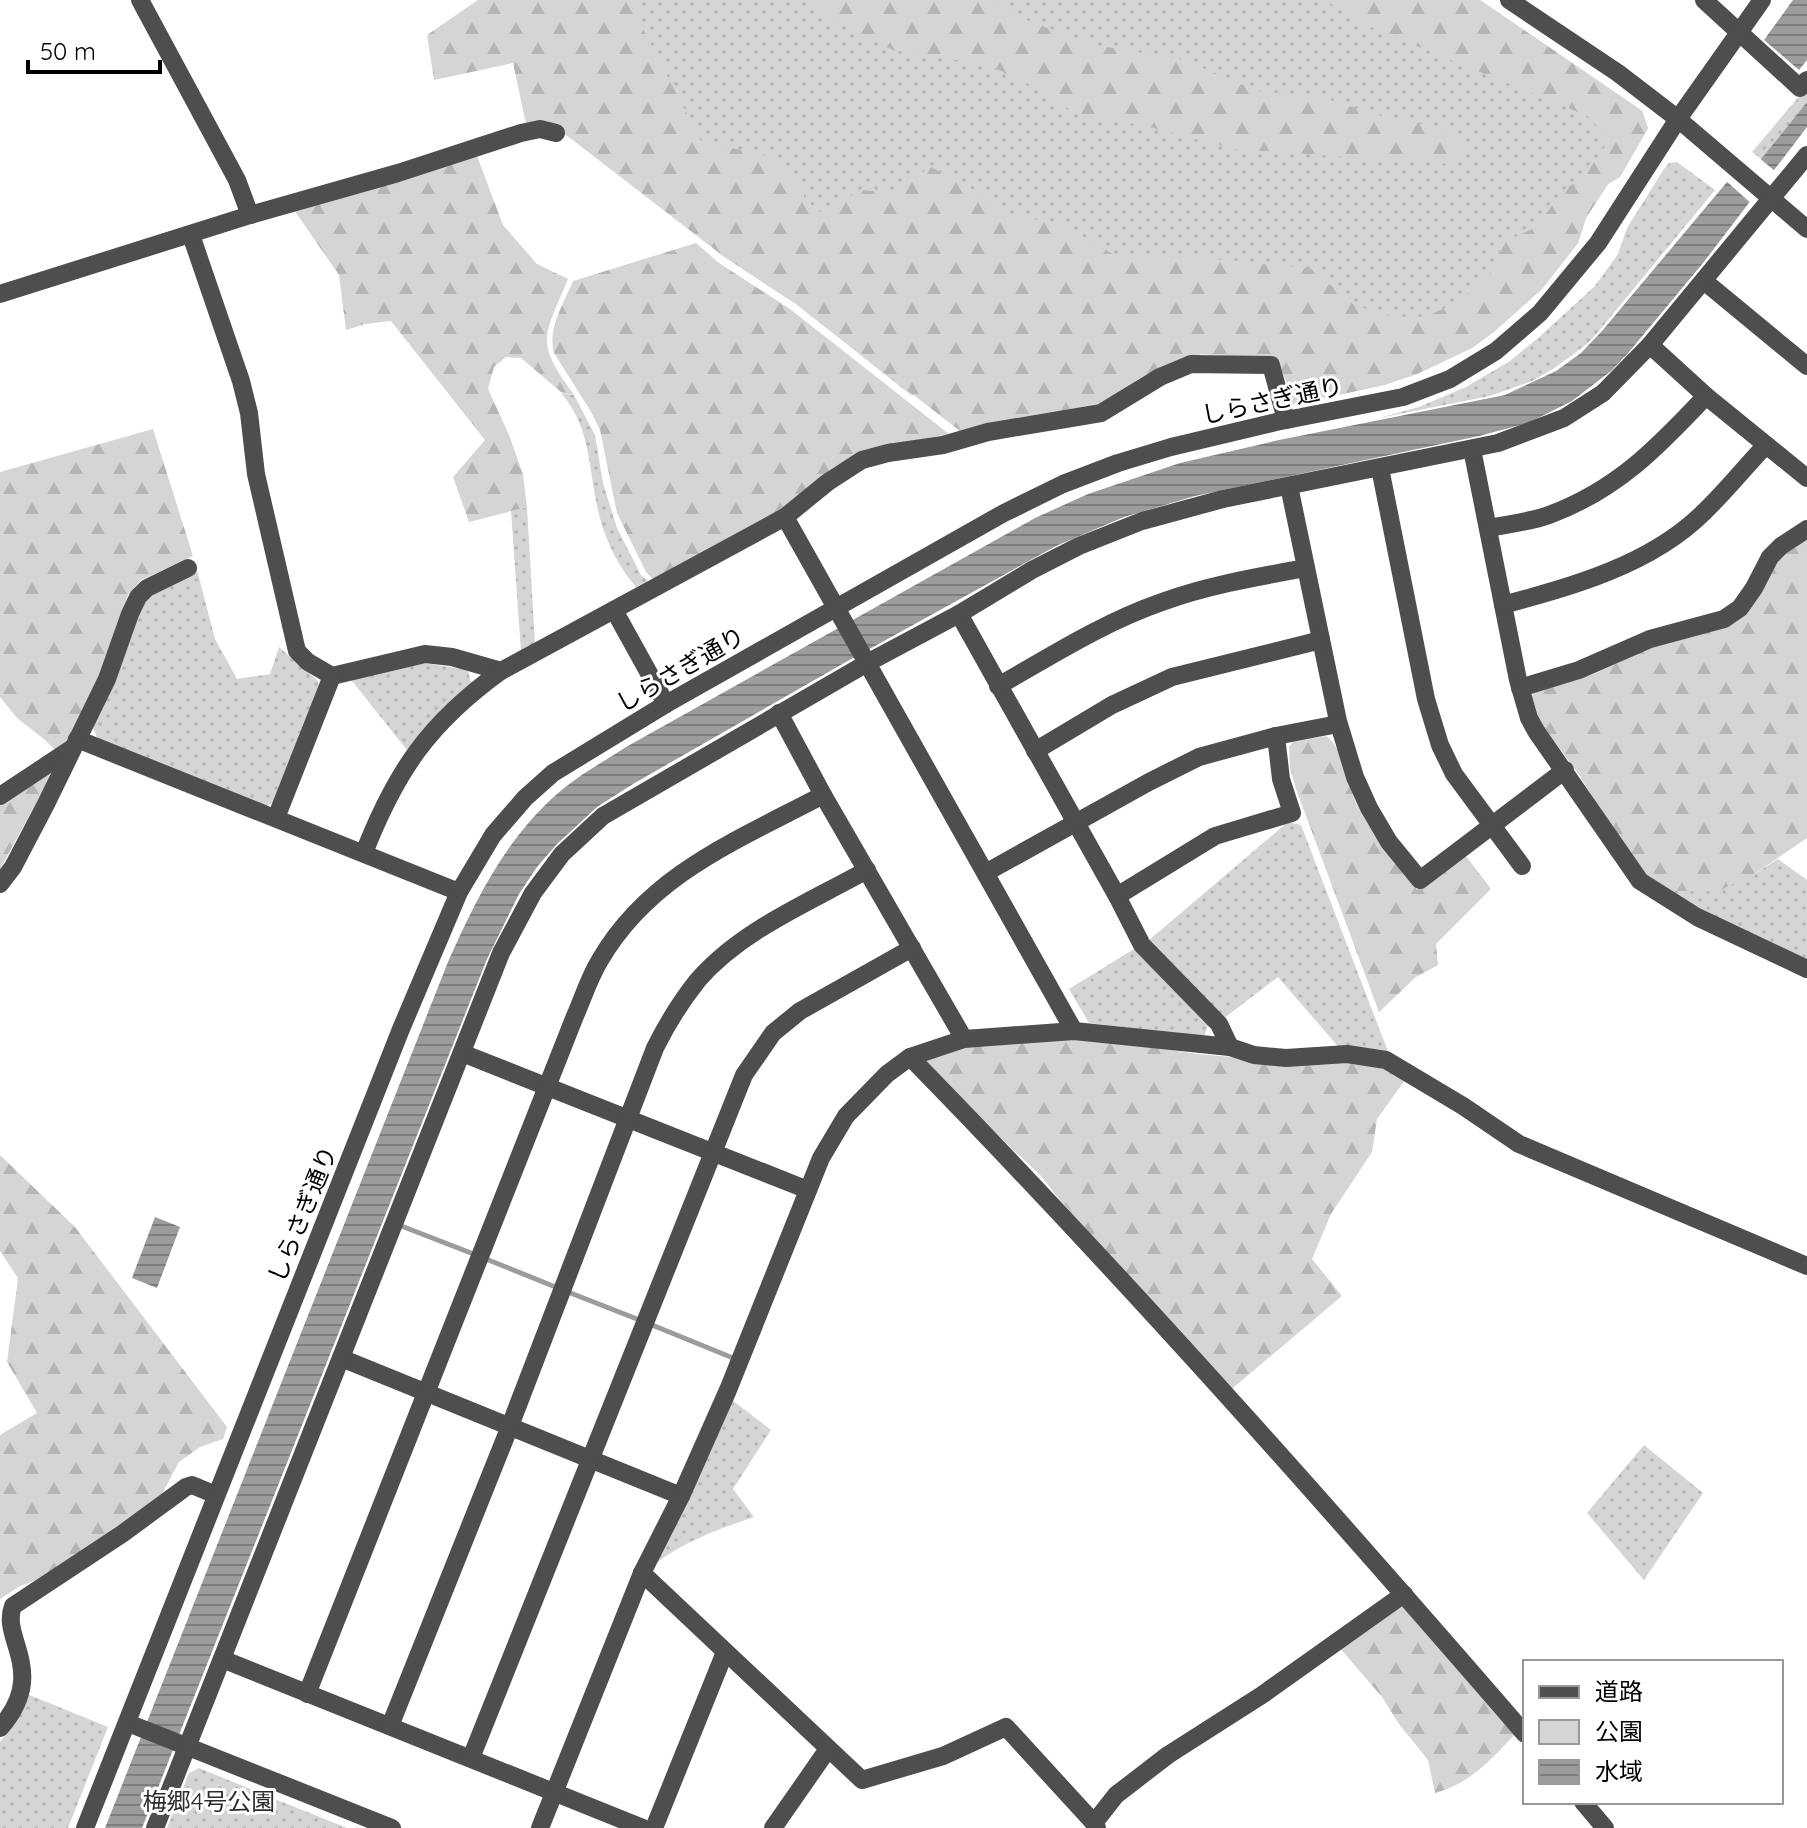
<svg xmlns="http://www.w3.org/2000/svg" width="1807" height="1828" viewBox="0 0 1807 1828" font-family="Quicksand,'Noto Sans JP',sans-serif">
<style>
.green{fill:url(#green-dots)}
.forest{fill:url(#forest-firs)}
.water{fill:url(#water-rules)}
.pier{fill:#fff}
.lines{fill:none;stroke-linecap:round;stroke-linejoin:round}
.stream{stroke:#9c9c9c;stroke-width:5}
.minor{stroke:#4e4e4e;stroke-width:18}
.labels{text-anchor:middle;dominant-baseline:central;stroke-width:6;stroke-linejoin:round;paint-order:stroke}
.street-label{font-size:24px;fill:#000;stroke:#fff}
.park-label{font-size:24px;fill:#2c2c2c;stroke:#fff}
</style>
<defs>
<pattern id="green-dots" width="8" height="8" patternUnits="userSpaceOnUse" patternTransform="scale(2)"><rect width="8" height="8" fill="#d5d5d5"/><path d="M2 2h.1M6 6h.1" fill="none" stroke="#b5b5b5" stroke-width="1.8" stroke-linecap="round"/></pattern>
<pattern id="forest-firs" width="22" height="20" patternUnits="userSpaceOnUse" patternTransform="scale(2)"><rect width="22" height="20" fill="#d5d5d5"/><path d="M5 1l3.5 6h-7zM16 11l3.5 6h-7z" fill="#b5b5b5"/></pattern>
<pattern id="water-rules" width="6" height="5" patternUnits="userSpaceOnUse" patternTransform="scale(2)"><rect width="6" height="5" fill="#9c9c9c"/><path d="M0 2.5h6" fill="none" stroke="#7d7d7d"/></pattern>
</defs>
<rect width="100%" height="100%" fill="#fff"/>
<g class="green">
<polygon points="554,0 1480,0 1638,108 1642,111 1648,128 1620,177 1608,184 1586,218 1578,243 1542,289 1495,331 1472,348 1417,374 1384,385 1292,405 1287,383 1277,359 1202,354 1187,357 1143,376 1101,403 911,395 796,304 723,256 704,239"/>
<polygon points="1807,87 1807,102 1761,159 1752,152"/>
<polygon points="1677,162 1715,190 1599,331 1587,344 1553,369 1532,381 1490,396 1379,418 1419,407 1466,387 1510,361 1538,338 1595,286 1618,254 1627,228 1664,169 1669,163"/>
<path d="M561,393L574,395L595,435L603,483L617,528L641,575L648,581L636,587C617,565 604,538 598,510C588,467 591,427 561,393Z"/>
<polygon points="527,507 535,644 521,651 511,511"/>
<polygon points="197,570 215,639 237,679 270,674 279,647 318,681 319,687 274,802 266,806 98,740 92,725 112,688 144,600 149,594"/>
<polygon points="424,663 468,670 471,683 444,707 407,750 349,677"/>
<polygon points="1288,822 1301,825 1389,1054 1342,1051 1278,977 1223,1019 1148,941"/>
<polygon points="1778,859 1807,880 1807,965 1659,891 1753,875"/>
<polygon points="1134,949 1208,1025 1204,1037 1089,1023 1069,989"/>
<path d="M732,1400L771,1430L733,1489L754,1517C719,1529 685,1541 655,1564Z"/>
<polygon points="1644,1445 1703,1493 1644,1580 1587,1513"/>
<polygon points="27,1694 108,1727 68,1828 0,1828 0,1742 14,1724"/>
<polygon points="199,1768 206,1771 347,1828 167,1828 189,1773"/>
</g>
<g class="forest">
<polygon points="478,0 635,0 642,27 701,141 776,158 804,188 804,198 819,212 862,190 891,193 931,167 979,193 1004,216 1058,222 1118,257 1176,255 1312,269 1354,305 1395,317 1425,317 1456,303 1488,277 1505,241 1535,228 1564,190 1583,177 1607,144 1607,138 1590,117 1356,21 1326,0 1480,0 1638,108 1642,111 1648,128 1620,177 1608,184 1586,218 1578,243 1542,289 1495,331 1472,348 1417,374 1384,385 1292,405 1287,383 1277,359 1202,354 1187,357 1143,376 1101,403 960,431 796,304 723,256 557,128 526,124 513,63 434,80 427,35"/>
<polygon points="811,0 992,0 1027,20 1090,44 1184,60 1258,91 1326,99 1395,120 1436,126 1461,138 1466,157 1454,164 1235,149 1142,125 1080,116 1039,89 988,65 893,50 826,17"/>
<path d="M477,156L503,225L537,264L568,279C544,338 534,340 574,395L561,392L521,358L506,357L494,367L488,389L509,435L523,474L527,507L469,522L453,477L485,440L391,321L365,324L346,330L339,275L294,210Z"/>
<path d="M696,243L719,263L790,309L949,434L869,449L834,467L774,514L653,579L646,572L617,513L600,430L590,410L554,353C547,329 564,303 573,281Z"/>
<polygon points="153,429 193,556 141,580 128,595 103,669 65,747 57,752 45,740 17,718 0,697 0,472"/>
<polygon points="1807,536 1807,838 1753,875 1718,891 1659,891 1654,888 1605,818 1580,776 1540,722 1532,696 1534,693 1594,674 1658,644 1701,631 1773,566 1784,551"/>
<path d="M1326,736C1342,745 1348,785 1356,803C1371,834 1397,862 1417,890L1465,855L1491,889L1436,944L1438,965L1416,977L1379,1012L1296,789L1290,768L1289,747L1293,742Z"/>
<polygon points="54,764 45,787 0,869 0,799"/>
<path d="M1060,1038L1150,1046L1195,1054L1256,1059L1358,1060L1408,1076L1377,1119L1372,1152L1331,1214L1312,1259L1342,1296L1233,1388L1230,1389L1060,1200L1041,1176L920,1061C965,1043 1012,1039 1060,1038Z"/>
<polygon points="0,1155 75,1227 227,1427 223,1439 200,1447 179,1462 162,1494 108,1536 43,1578 20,1586 0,1599 0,1435 37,1413 7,1362 18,1278 0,1251"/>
<path d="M1400,1602L1517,1732C1493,1758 1470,1784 1435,1793L1428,1760L1399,1724L1382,1697L1339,1647Z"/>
</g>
<g class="water">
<polygon points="1793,0 1807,0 1807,60 1799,70 1764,40"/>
<path d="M1807,102V127L1703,263L1629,352L1611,371L1572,401L1528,423L1479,436L1195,496L1124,517L1056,546L846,662L633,784L597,807L557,844L537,867L519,894L487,959L142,1828H105L448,962C477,897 508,834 564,788C583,773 606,760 626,747L1035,518L1088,494L1180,463L1279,440L1505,395L1556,371L1581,353L1602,331L1727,182L1761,159Z"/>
<polygon points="155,1217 180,1227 157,1288 132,1278"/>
</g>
<polygon class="pier" points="1757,156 1776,172 1753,205 1725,180"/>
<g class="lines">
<g class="stream">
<polyline points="404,1227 471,1253"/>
<polyline points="486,1259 553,1286"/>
<polyline points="568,1292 637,1319"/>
<polyline points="652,1325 733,1358"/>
</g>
<g class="minor">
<polyline points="140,0 237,180 250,215"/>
<polyline points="1509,0 1618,73 1678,119 1807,229"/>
<polyline points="1704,0 1800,88 1807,80"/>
<polyline points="191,235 241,381 249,413 256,474 297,651 308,662 332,676 425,654 452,657 501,671"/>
<polyline points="1704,281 1807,366"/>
<polyline points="0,294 250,215 398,173 521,133 540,129 556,133"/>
<polyline points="1650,345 1706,396 1807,478"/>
<polyline points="1472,449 1518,680 1529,718 1536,731 1640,881 1697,917 1807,969"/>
<polyline points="1380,468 1426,699 1440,745 1454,774 1522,866"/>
<polyline points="1289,486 1338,721 1355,777 1369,808 1389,842 1420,880 1565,770"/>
<polyline points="785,517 828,482 862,460 888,453 943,445 988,432 1101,413 1160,377 1191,364 1271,365 1286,420"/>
<path d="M1488,528C1508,524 1530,522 1549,515C1617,490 1658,447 1706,396"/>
<path d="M1503,605C1573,586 1650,565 1703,513C1725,492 1745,467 1766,445"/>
<polyline points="614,610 666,704"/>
<polyline points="959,614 1117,896 1142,945 1219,1024 1230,1047"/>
<path d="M998,686C1051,656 1104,622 1162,602C1209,585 1257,577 1306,568"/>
<polyline points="1520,688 1579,670 1650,639 1724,619 1740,608 1754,588 1770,557 1781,546 1807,529"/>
<polyline points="779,713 823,795 964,1039"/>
<polyline points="77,739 459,892"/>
<polyline points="1035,751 1112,705 1172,677 1321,640"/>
<polyline points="0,796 71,749"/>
<polyline points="276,818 332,676"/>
<path d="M364,853C396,771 429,723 501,671L785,517L1074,1031"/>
<polyline points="987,872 1149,782 1199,757 1276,736 1338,724"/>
<polyline points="0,884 13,867 46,804 107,679 130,614 138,597 147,588 188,568"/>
<polyline points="1117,896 1215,836 1292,813 1281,779 1276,736"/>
<polyline points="462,1053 808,1190"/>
<path d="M910,1057C1123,1275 1326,1504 1525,1734"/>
<polyline points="341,1358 681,1496"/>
<polyline points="642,1573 862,1780 943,1756 1006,1727 1094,1823"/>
<polyline points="222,1659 643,1828"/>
<path d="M307,1694L575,1016C583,998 589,978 600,960C650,874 738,840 823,795"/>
<polyline points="128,1723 392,1828"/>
<path d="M390,1726L510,1426L655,1048C667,1024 681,1001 698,980C741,930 810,902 867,870"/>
<path d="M0,1728C49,1672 0,1639 13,1606L122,1534L186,1487L192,1485L216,1495"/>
<polyline points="471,1758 744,1075 773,1033 800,1011 912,948"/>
<polyline points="1583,1802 1605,1828"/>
<polyline points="85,1828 401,1029 459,892 493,835 525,798 553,773 666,704 1004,513 1063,484 1118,463 1171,447 1276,422 1403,397 1450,379 1496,351 1540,313 1598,243 1678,119 1762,0"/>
<polyline points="155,1828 501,953 533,893 562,854 603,816 869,662 959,614 1032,570 1079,546 1142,521 1223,499 1498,443 1564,418 1603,393 1650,345 1807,155"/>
<polyline points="540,1828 642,1573 681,1496 728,1390 821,1158 846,1116 887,1074 910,1057 964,1039 1074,1031 1230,1047 1254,1055 1286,1058 1347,1054 1386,1060 1463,1106 1519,1144 1807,1266"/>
<polyline points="654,1828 725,1652"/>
<polyline points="773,1828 828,1749"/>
<polyline points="1097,1828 1094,1823 1116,1795 1168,1755 1262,1695 1404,1594"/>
</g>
</g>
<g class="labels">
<g class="street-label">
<text transform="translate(1272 400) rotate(-12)">しらさぎ通り</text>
<text transform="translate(680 669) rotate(-30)">しらさぎ通り</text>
<text transform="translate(302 1214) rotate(-68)">しらさぎ通り</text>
</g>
<g class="park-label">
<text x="209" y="1801">梅郷4号公園</text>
</g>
</g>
<rect x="1523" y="1660" width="260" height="144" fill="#ffffff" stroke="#999999" stroke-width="2"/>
<rect x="1539" y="1686" width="40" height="12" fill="#4e4e4e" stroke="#999999" stroke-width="2"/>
<text x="1595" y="1700" font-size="24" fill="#000000">道路</text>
<rect x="1539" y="1720" width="40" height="24" fill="#d5d5d5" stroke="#999999" stroke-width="2"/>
<text x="1595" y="1740" font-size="24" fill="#000000">公園</text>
<rect x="1539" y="1760" width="40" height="24" fill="url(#water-rules)" stroke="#999999" stroke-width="2"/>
<text x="1595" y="1780" font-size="24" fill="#000000">水域</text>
<path d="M28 60v12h132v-12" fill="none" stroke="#000000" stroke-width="4"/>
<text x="40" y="60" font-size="24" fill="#000000" stroke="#ffffff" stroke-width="6" paint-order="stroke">50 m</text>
</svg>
